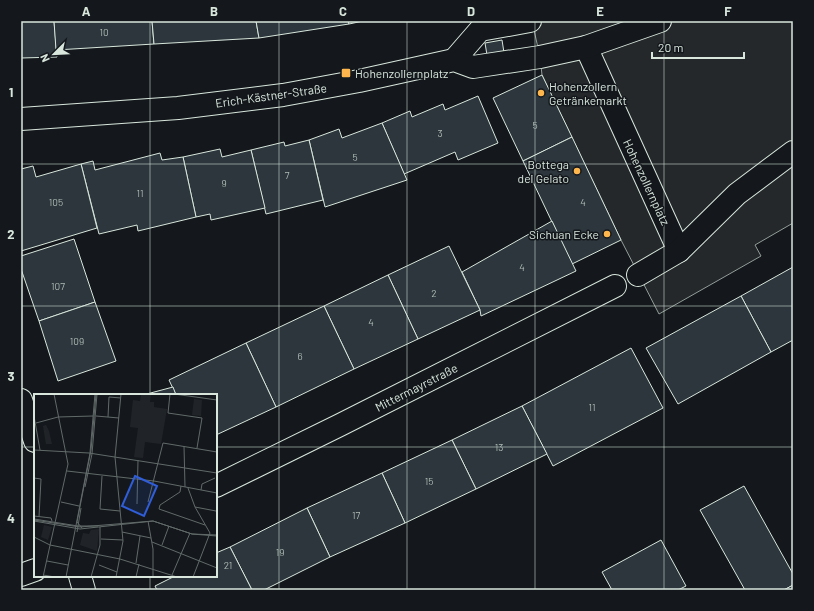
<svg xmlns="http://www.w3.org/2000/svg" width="814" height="611" viewBox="0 0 814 611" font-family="Barlow,sans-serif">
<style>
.parking{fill:#24282b;stroke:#939e99}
.building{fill:#2c363c;stroke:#d8e6dc}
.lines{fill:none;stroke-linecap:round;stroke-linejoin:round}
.minor-casing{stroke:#d8e6dc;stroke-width:24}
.minor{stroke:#14181c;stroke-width:22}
.grid{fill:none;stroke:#d8e6dc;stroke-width:1;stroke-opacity:0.55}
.poi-dot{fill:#ffb74d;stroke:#14181c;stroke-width:1.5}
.labels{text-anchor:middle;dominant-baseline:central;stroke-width:3;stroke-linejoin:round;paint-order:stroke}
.number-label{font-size:10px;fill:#adbab4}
.poi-label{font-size:12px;fill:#d8e6dc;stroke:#14181c;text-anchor:start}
.street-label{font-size:12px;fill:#d8e6dc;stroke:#14181c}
.inset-road{fill:none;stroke:#626a69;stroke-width:1}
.view{fill:#305dd8;fill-opacity:0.15;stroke:#305dd8;stroke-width:2}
.inset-edge{fill:none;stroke:#d8e6dc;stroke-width:2}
.neatline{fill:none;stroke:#d8e6dc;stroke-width:1.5}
.grid-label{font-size:13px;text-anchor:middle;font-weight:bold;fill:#d8e6dc}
</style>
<rect width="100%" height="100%" fill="#14181c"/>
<polygon class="parking" points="532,21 793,21 793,223 755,245 761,256 659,314 621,240 542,75 540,57"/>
<g class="building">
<polygon points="21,21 54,21 57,57 21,58"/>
<polygon points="54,21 152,21 154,44 56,50"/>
<polygon points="152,21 256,21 259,38 154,44"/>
<polygon points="256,21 348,21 349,24 259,38"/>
<polygon points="348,21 363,21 349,24"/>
<polygon points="502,40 505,59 488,61 485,43"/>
<polygon points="542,75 572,137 523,161 493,98"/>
<polygon points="478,96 498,143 458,160 455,152 404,174 382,123 410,111 412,117 443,104 445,110"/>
<polygon points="382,123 407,180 325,207 309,140 339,129 342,138"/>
<polygon points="572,137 621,240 572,264 523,161"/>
<polygon points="309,140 323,200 266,214 251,150 284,142 285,146"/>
<polygon points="220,149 222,157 251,150 265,208 211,220 210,214 196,217 183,157"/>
<polygon points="160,153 162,160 183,157 196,217 138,231 137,225 99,234 81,164 93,161 95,170"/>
<polygon points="81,164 97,228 21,251 21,169 33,166 36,177"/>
<polygon points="552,221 576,271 481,316 480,310 462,272"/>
<polygon points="74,239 95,302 39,321 21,269 21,256"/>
<polygon points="449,246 480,310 418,339 388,275"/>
<polygon points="793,267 793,340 771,352 741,296"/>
<polygon points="388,275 418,339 354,369 324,306"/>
<polygon points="741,296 771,352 678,404 646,348"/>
<polygon points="95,302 116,361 58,381 39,321"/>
<polygon points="324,306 354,369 276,407 246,343"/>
<polygon points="246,343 276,407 216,435 216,395 176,395 169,380"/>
<polygon points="631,348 663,408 553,466 522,406"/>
<polygon points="173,387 176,395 143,395"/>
<polygon points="522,406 547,454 476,489 452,440"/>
<polygon points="452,440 476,489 405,523 382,473"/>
<polygon points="382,473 405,523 330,557 307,508"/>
<polygon points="744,486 793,574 793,585 784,590 745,590 700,510"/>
<polygon points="307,508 330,557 264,590 252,590 230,547"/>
<polygon points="661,540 686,586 678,590 612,590 602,572"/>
<polygon points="230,547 252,590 157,590 155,586 175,576 216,576 216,553"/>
<polygon points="793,585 793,590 784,590"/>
</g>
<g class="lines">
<g class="minor-casing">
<g id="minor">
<polyline points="586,47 679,251"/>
<polyline points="454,60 480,30 530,21"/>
<polyline points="21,119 178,108 283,95 359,81 454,60 473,67 540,57 586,47 660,21"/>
<polyline points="638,275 679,251 737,194 793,152"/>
<polyline points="21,400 35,441"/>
<polyline points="216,486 340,425 615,286"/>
<polyline points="21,575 35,570"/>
<polyline points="80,576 84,590"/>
</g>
</g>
<use href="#minor" class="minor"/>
</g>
<path class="grid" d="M150,21V395M279,21V590M407,21V590M535,21V590M664,21V590M21,164H793M21,306H793M21,447H35M216,447H793M150,576V590"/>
<g class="poi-dot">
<rect x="341" y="68" width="10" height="10" rx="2"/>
<circle cx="541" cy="93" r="4"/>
<circle cx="577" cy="171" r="4"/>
<circle cx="607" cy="234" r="4"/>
</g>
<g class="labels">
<g class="number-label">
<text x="104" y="32">10</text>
<text x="535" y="125">5</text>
<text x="440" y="133">3</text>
<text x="355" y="157">5</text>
<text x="287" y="175">7</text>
<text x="224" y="183">9</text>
<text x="140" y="193">11</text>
<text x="56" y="202">105</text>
<text x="583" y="202">4</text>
<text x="522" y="267">4</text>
<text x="58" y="286">107</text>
<text x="434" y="293">2</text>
<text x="371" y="322">4</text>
<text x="77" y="341">109</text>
<text x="300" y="356">6</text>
<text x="592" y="407">11</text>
<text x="499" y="447">13</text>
<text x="429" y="481">15</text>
<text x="356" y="515">17</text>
<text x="280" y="552">19</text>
<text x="228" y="565">21</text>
</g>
<g class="poi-label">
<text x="355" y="73">Hohenzollernplatz</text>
<text x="549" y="86">Hohenzollern<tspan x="549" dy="14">Getränkemarkt</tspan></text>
<text x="569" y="164" text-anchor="end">Bottega<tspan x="569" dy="14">del Gelato</tspan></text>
<text x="599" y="234" text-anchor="end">Sichuan Ecke</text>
</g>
<g class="street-label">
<text transform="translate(271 95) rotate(-8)">Erich-Kästner-Straße</text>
<text transform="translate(647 182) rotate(65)">Hohenzollernplatz</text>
<text transform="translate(416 387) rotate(-27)">Mittermayrstraße</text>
</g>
</g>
<g transform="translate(34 394)">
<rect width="183" height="183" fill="#14181c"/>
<path d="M107,0H117L116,8H120V13L133,15L127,50L111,48L109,64L100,63L104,34L96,33L99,6L106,7ZM160,5L168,6L167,22L158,21ZM12,31L15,37L18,50H12L9,32ZM10,131L18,133L14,146L7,143ZM65,135L63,157L46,151L49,139L55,140L57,136Z" fill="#202428"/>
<path class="inset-road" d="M136,0L134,19L168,24L163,54M140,0L183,6M0,22L6,56M62,22L85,24M74,23L75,3L87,4M2,29L24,23L59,22M150,52L151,93M0,56L55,59L183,79M33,77L120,87L183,99M68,82L66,115L86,117M0,84L7,85L5,123M147,92L146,98L126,111L125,115L171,131M51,93L58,60L63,0M154,94L161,113L176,139L159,183M167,96L168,90L181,84M27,108L45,112M114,108L129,49L183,58M103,110L104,66M161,113L182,117M0,122L17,124L18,127M0,125L44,132H64M0,126L46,133L119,127L158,140L183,141M0,127L46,135L119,127L158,140L183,142M114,127L119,155V183M48,134L43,128L57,56L62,0M43,138L47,114M88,138L117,144M0,143L16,151L86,165L143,183M67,145L89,146M118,148L183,174M128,151L135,132M13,167L34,171M102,169L106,142M65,171L83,178M9,181L21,183M138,181L156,139M9,183L34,70L20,0M32,183L56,59L61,0M57,183L66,151V133M82,183L89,147L81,63L87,0M102,183L105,170"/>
<path class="view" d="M101,82L123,92L110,122L88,112Z"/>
<rect width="183" height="183" class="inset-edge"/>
</g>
<rect width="814" height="611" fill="none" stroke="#14181c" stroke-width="44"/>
<g transform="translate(54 54) rotate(246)" stroke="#14181c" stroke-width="3" paint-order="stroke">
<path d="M0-3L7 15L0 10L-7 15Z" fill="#d8e6dc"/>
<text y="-6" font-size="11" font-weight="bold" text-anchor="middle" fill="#d8e6dc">N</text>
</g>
<path d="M652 52v6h92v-6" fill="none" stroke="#d8e6dc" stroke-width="2"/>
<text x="658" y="52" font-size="12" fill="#d8e6dc" stroke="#14181c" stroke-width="3" paint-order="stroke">20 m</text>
<rect x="22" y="22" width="770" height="567" class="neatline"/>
<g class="grid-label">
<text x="86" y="16">A</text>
<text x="214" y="16">B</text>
<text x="343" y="16">C</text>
<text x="471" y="16">D</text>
<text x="600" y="16">E</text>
<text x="728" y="16">F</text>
<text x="11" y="97">1</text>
<text x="11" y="239">2</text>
<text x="11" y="381">3</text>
<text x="11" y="523">4</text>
</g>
</svg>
